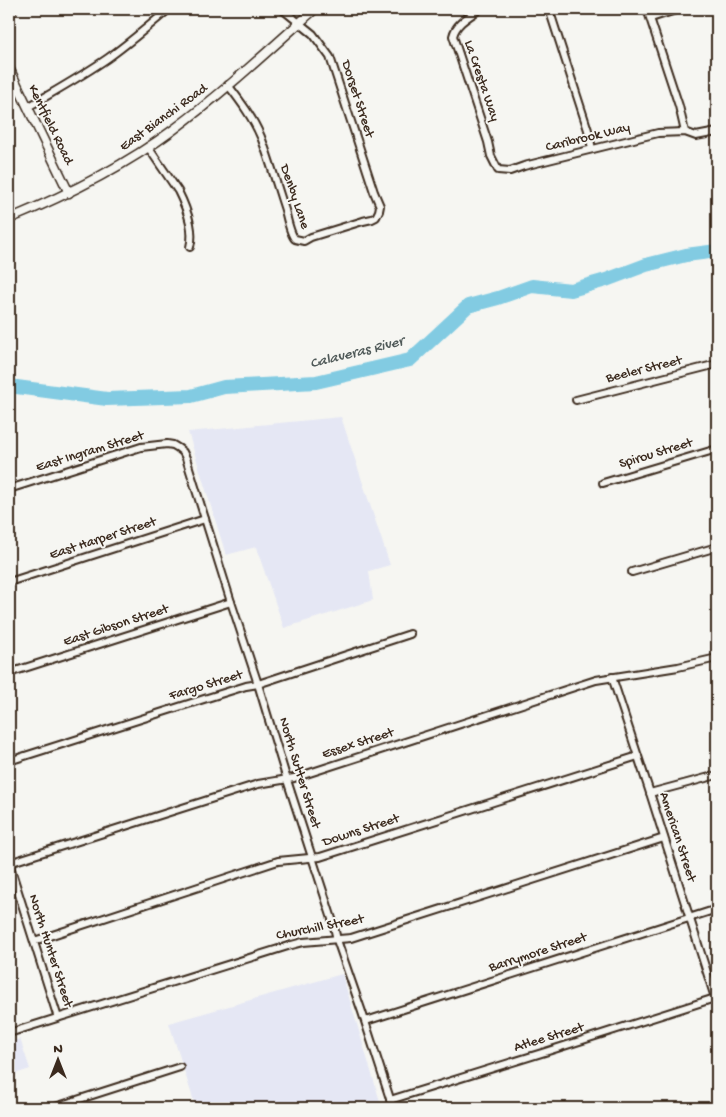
<svg xmlns="http://www.w3.org/2000/svg" width="726" height="1117" viewBox="0 0 726 1117" font-family="'Gochi Hand',sans-serif">
<style>
.built{fill:#e5e7f4}
.lines{fill:none;stroke-linecap:round;stroke-linejoin:round}
.river{stroke:#82cbe2;stroke-width:14}
.minor-casing{stroke:#3b2a1e;stroke-width:10}
.tertiary-casing{stroke:#3b2a1e;stroke-width:11}
.minor{stroke:#f6f6f2;stroke-width:6}
.tertiary{stroke:#f6f6f2;stroke-width:8}
.labels{text-anchor:middle;dominant-baseline:central;stroke-width:4;stroke-linejoin:round;paint-order:stroke}
.street-label{font-size:14px;fill:#3b2a1e;stroke:#f6f6f2}
.water-label{font-size:15px;font-style:italic;fill:#505a59;stroke:#f6f6f2}
</style>
<rect width="100%" height="100%" fill="#f6f6f2"/>
<filter id="ink" filterUnits="userSpaceOnUse"><feTurbulence type="fractalNoise" baseFrequency=".02" numOctaves="2"/><feDisplacementMap in="SourceGraphic" scale="10" xChannelSelector="R" yChannelSelector="G"/><feConvolveMatrix kernelMatrix="1 2 1 2 8 2 1 2 1" color-interpolation-filters="sRGB"/></filter>
<g filter="url(#ink)">
<g class="built">
<polygon points="341,417 390,565 369,571 373,600 284,628 256,547 226,555 188,432"/>
<polygon points="342,974 382,1108 196,1108 169,1023"/>
<polygon points="20,1039 30,1069 9,1076 9,1042"/>
</g>
<g class="lines">
<polyline class="river" points="9,386 107,399 191,396 224,387 316,382 410,360 468,306 498,298 532,286 571,290 606,280 646,265 686,255 717,251"/>
<g class="minor-casing">
<g id="minor">
<path d="M480,9C470,16 456,23 453,36L488,142L491,156L498,170L510,171L524,166L658,133L685,132L696,136L717,132"/>
<polyline points="549,9 588,130 592,149"/>
<polyline points="647,9 679,106 685,132"/>
<polyline points="9,12 14,9"/>
<polyline points="651,18 679,9"/>
<path d="M228,85C241,102 253,118 261,137C270,161 277,186 285,210C287,218 290,234 295,239L304,241L311,237L363,221L372,219L376,217L379,211L380,206L374,192L330,57L313,34L282,9"/>
<path d="M28,107C55,91 82,76 108,58C129,43 149,26 169,9"/>
<path d="M148,147L178,191C186,207 195,229 190,247"/>
<polyline points="576,400 717,364"/>
<polyline points="603,483 717,449"/>
<polyline points="9,489 141,447 167,444 173,445 178,448 183,452 186,458 231,602 258,684 287,780 333,922 337,940 362,1012 393,1108"/>
<polyline points="632,572 717,547"/>
<polyline points="9,582 205,519"/>
<polyline points="9,673 231,602"/>
<polyline points="612,677 650,793 717,1004"/>
<polyline points="9,761 204,699 246,686 258,684 410,634"/>
<polyline points="650,793 717,775"/>
<polyline points="9,863 258,784 294,778 596,680 678,667 717,658"/>
<polyline points="9,863 58,1018"/>
<polyline points="34,941 278,861 320,857 638,756"/>
<polyline points="366,1021 717,909"/>
<polyline points="9,1033 288,946 303,942 351,938 664,838"/>
<polyline points="390,1100 545,1052 715,998"/>
<polyline points="52,1108 180,1067"/>
</g>
</g>
<g class="tertiary-casing">
<g id="tertiary">
<polyline points="9,68 69,193"/>
<path d="M9,219C67,195 122,168 173,130C223,93 269,50 315,9"/>
</g>
</g>
<use href="#minor" class="minor"/>
<use href="#tertiary" class="tertiary"/>
</g>
</g>
<g class="labels">
<g class="street-label">
<text transform="translate(481 81) rotate(71)">La Cresta Way</text>
<text transform="translate(357 99) rotate(72)">Dorset Street</text>
<text transform="translate(164 118) rotate(-36)">East Bianchi Road</text>
<text transform="translate(50 125) rotate(64)">Kentfield Road</text>
<text transform="translate(588 138) rotate(-14)">Caribrook Way</text>
<text transform="translate(294 197) rotate(71)">Denby Lane</text>
<text transform="translate(644 370) rotate(-14)">Beeler Street</text>
<text transform="translate(90 452) rotate(-17)">East Ingram Street</text>
<text transform="translate(656 454) rotate(-17)">Spirou Street</text>
<text transform="translate(103 539) rotate(-18)">East Harper Street</text>
<text transform="translate(116 626) rotate(-18)">East Gibson Street</text>
<text transform="translate(206 686) rotate(-17)">Fargo Street</text>
<text transform="translate(358 744) rotate(-18)">Essex Street</text>
<text transform="translate(299 773) rotate(73)">North Sutter Street</text>
<text transform="translate(361 831) rotate(-18)">Downs Street</text>
<text transform="translate(677 837) rotate(72)">American Street</text>
<text transform="translate(320 928) rotate(-11)">Churchill Street</text>
<text transform="translate(50 951) rotate(72)">North Hunter Street</text>
<text transform="translate(538 953) rotate(-18)">Barrymore Street</text>
<text transform="translate(549 1038) rotate(-17)">Atlee Street</text>
</g>
<g class="water-label">
<text transform="translate(357 353) rotate(-14)">Calaveras River</text>
</g>
</g>
<rect width="726" height="1117" fill="none" stroke="#f6f6f2" stroke-width="30"/>
<rect x="15" y="15" width="696" height="1087" fill="none" stroke="#3b2a1e" stroke-width="2" filter="url(#ink)"/>
<g transform="translate(58 1060)" stroke="#f6f6f2" stroke-width="4" paint-order="stroke">
<path d="M0-4L9 19L0 12L-9 19Z" fill="#3b2a1e"/>
<text y="-8" font-size="14" font-weight="bold" text-anchor="middle" fill="#3b2a1e">N</text>
</g>
</svg>
